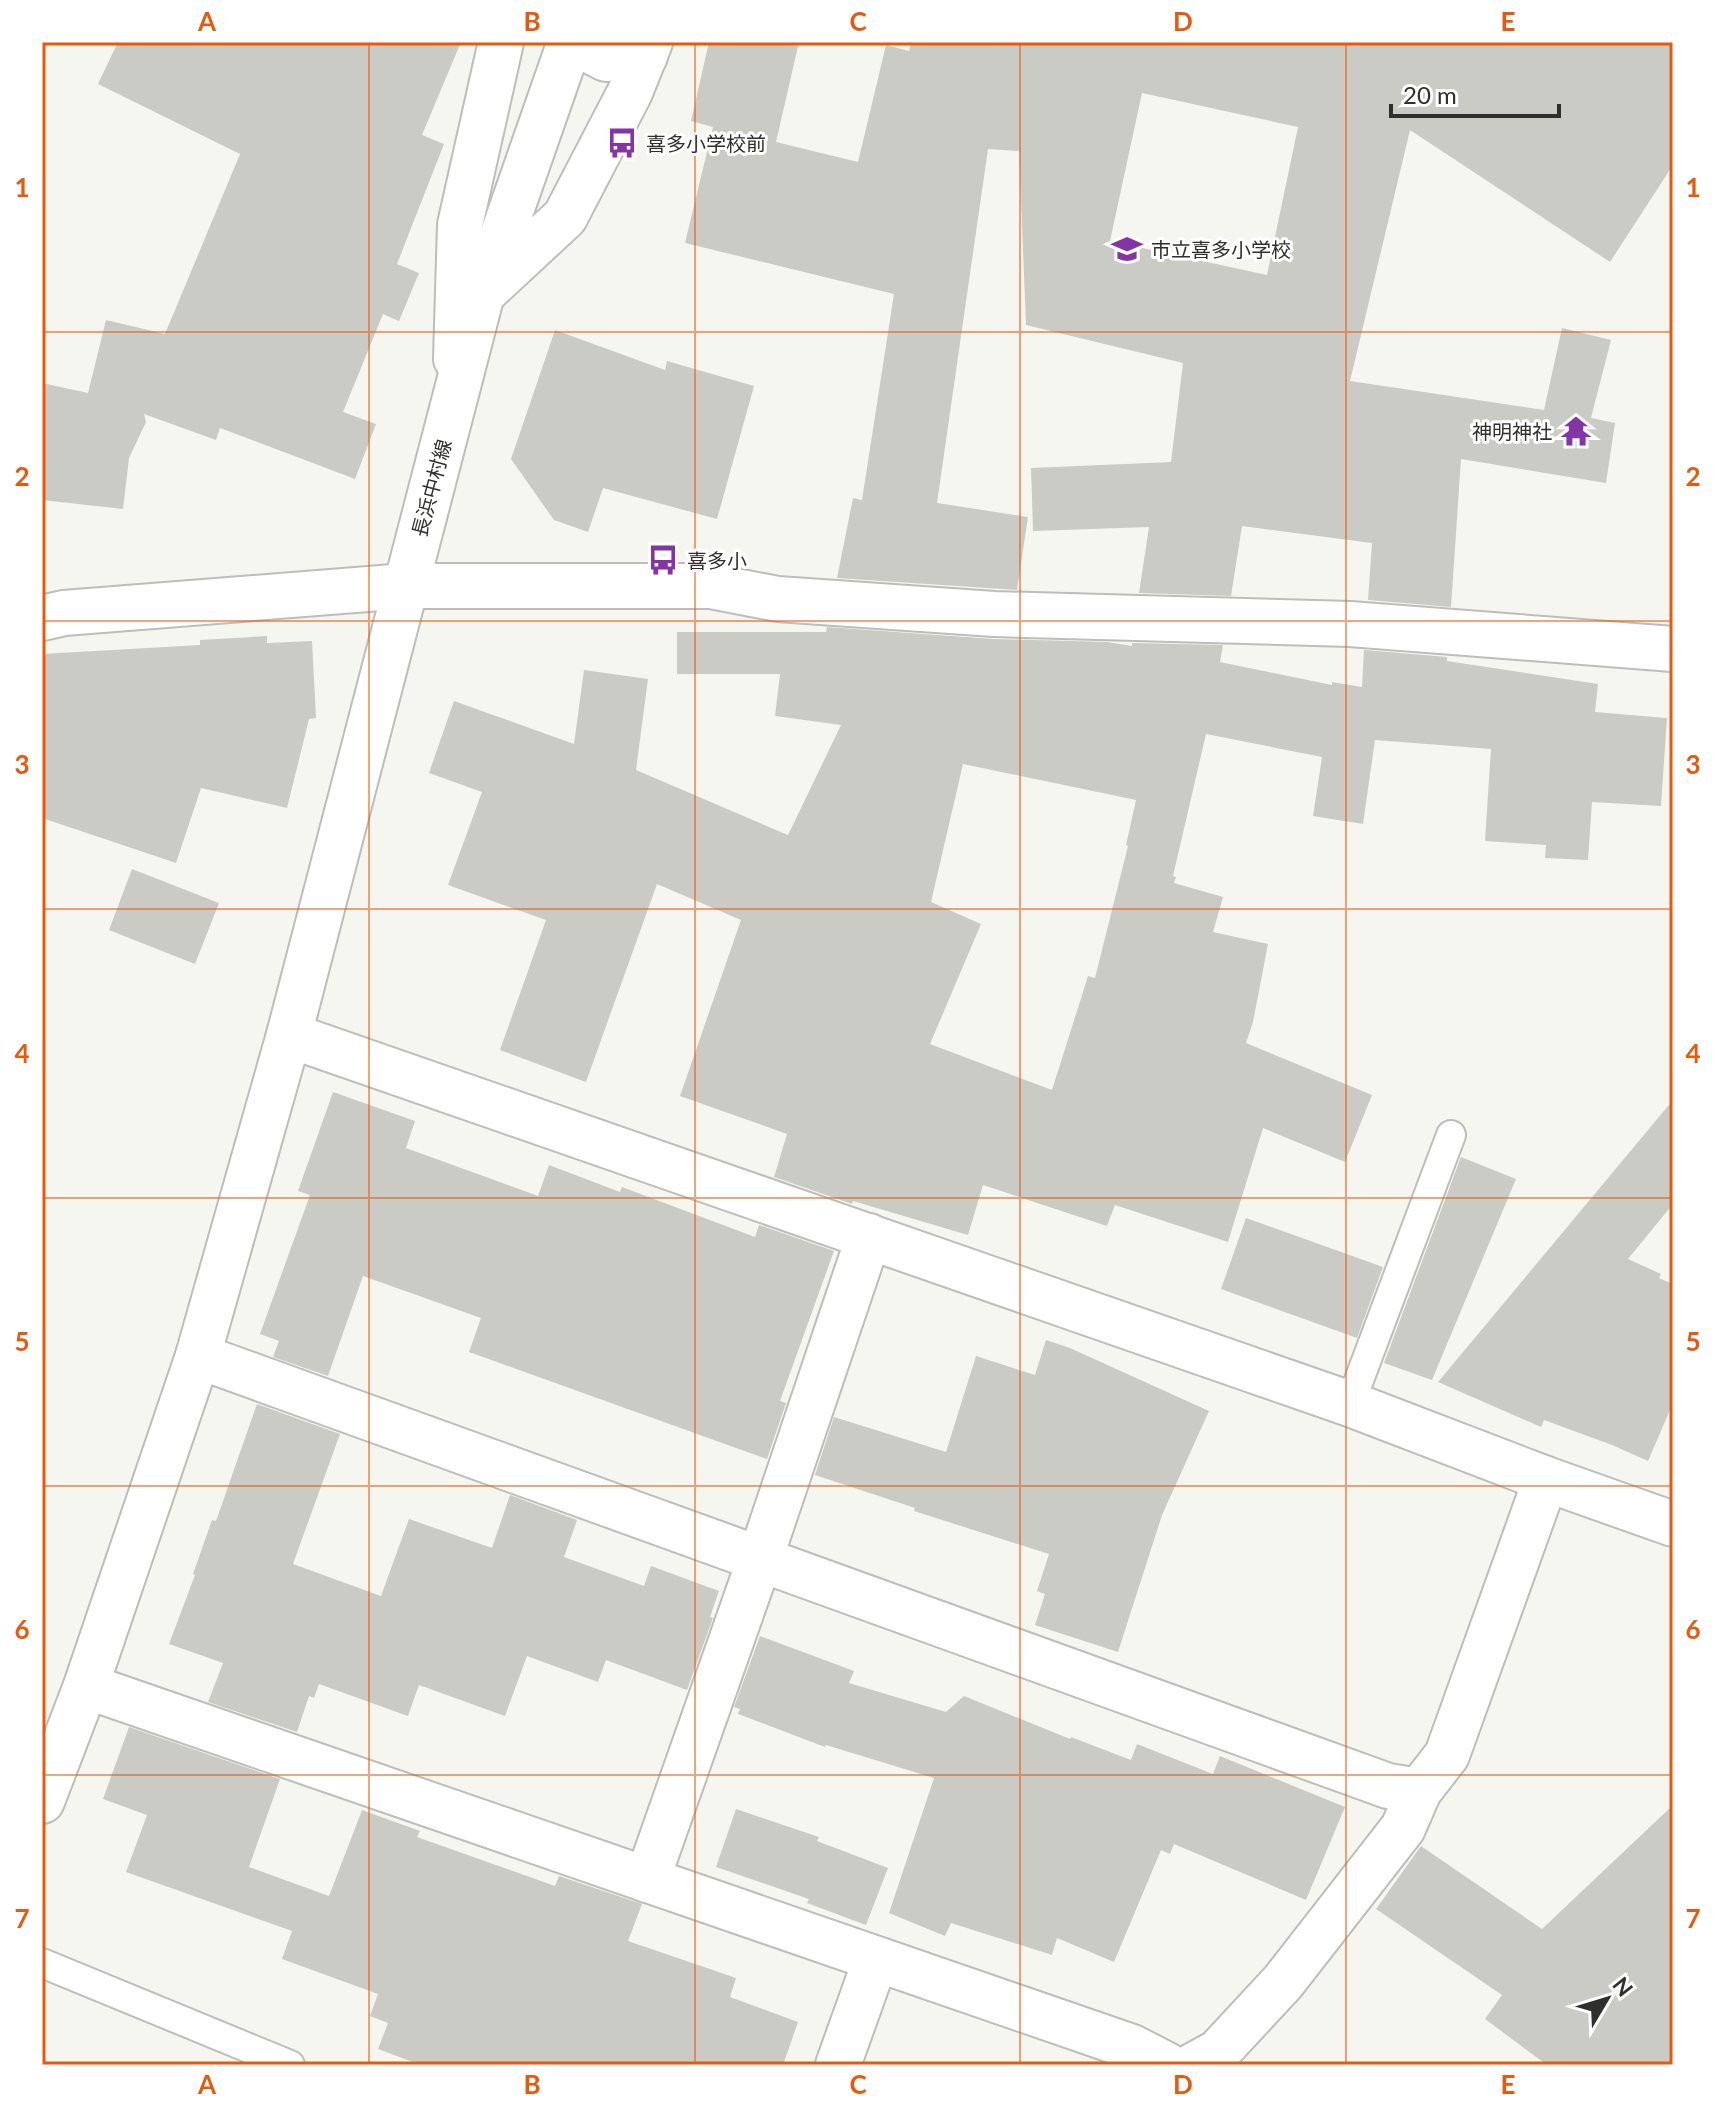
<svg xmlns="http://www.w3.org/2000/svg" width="1715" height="2107" viewBox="0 0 1715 2107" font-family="Lato,'Noto Sans JP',sans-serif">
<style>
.building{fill:#cbcbc6;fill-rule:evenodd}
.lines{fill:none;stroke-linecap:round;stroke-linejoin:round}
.service-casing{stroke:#bebdb9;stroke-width:32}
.minor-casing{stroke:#bebdb9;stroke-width:48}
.tertiary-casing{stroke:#bebdb9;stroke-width:48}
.primary-casing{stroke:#bebdb9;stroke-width:48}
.service{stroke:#fff;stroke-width:28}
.minor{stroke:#fff;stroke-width:44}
.tertiary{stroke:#fff;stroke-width:44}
.primary{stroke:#fff;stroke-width:44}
.grid{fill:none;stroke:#e8590c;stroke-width:2;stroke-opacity:0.55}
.labels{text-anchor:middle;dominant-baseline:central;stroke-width:6;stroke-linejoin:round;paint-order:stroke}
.poi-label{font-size:20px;fill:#2f2f2d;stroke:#fff;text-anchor:start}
.street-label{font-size:20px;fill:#2f2f2d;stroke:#fff}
.neatline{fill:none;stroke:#e8590c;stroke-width:3}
.grid-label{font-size:26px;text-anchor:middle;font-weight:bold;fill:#e8590c}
</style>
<rect width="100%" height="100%" fill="#f6f6f1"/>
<g class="building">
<polygon points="118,42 461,42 422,135 444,144 397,264 419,273 399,321 383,314 343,412 376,424 355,479 220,428 216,440 144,414 146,422 129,458 123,509 42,500 42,383 88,393 106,320 165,334 240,154 98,84"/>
<path d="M709,42H799L776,142L858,162L886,45L909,51L911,42H1673V165L1610,262L1410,130L1350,381L1544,410L1562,328L1611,340L1591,418L1615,423L1606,483L1461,459L1451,607L1368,600L1372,543L1242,526L1231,596L1139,593L1149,527L1033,531L1031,468L1171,462L1183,363L1026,325L1019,151L988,149L937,503L1028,517L1017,590L837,578L853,498L862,500L894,294L685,243L713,127L691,121ZM1142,93L1298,127L1267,275L1110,241Z"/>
<polygon points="555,330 665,370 667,361 754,386 717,519 603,488 588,532 554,520 511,459"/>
<path d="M827,627L993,639L1107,642L1132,646V643L1223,645L1220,662L1332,685V682L1362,687L1364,650L1447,657V661L1598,684L1595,712L1667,718L1661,806L1592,802L1588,860L1545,858L1546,845L1485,841L1491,749L1375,740L1363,824L1313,816L1322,757L1206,734L1173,876L1176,877L1174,883L1223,897L1213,932L1268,944L1253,1022L1246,1043L1372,1095L1345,1162L1263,1128L1228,1242L1115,1205L1107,1226L983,1185L968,1235L853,1201L852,1204L774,1177L787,1134L680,1096L741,920L657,884L586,1082L500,1050L546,920L448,885L482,792L429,773L454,701L574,744L584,670L648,679L636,770L788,835L841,725L775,716L780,674H677V632H826ZM963,764L1136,800L1126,845L1128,846L1095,978L1088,976L1052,1090L930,1044L981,924L931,902Z"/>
<polygon points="267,636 267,643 312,641 316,718 309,719 287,808 201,788 176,863 42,818 42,654 200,645 200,640"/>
<polygon points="132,869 219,903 195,964 109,930"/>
<polygon points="333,1092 415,1121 406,1148 538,1196 549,1165 620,1192 622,1187 755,1237 759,1225 834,1251 780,1401 786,1403 767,1459 469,1352 481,1318 363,1276 328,1376 273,1357 279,1341 260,1334 310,1195 298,1191"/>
<polygon points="1673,1100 1673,1204 1628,1259 1661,1274 1659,1278 1673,1284 1673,1403 1648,1461 1612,1445 1544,1420 1541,1427 1438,1382"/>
<polygon points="1461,1157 1516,1179 1432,1380 1384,1363"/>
<polygon points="1246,1218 1383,1267 1357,1338 1221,1289"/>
<polygon points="1046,1340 1070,1348 1209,1411 1162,1515 1118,1652 1035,1625 1045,1594 1037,1591 1049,1554 914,1511 915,1508 815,1475 834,1417 946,1452 976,1356 1035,1375"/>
<polygon points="257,1404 340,1434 293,1564 381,1596 409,1519 492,1548 510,1495 577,1520 564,1557 644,1586 651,1566 719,1591 710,1617 713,1618 687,1690 606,1660 598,1682 527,1656 505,1716 419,1685 408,1716 319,1684 314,1698 309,1696 297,1732 208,1702 223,1663 169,1644 195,1575 193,1574 212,1520 216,1521"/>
<polygon points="760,1636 854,1671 849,1683 946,1712 964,1696 1070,1739 1071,1737 1131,1760 1137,1744 1213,1774 1220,1756 1345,1807 1306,1900 1174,1844 1170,1854 1161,1850 1114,1962 1057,1938 1052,1955 951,1923 945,1936 889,1913 934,1778 826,1745 825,1747 738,1714 740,1709 734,1707"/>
<polygon points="129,1727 280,1779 249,1867 329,1896 362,1810 420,1831 417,1837 555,1886 559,1876 642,1904 628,1941 736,1978 730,1997 798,2022 783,2065 421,2065 378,2049 388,2023 370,2016 378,1994 282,1959 292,1931 126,1872 147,1815 103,1799"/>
<polygon points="1673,1805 1673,2065 1547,2065 1485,2019 1502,1995 1376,1909 1421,1846 1542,1929"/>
<polygon points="736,1809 819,1837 817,1841 888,1868 866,1925 807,1903 809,1899 716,1867"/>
</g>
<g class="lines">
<g class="service-casing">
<g id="service">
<polyline points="1350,1404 1451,1135"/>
<polyline points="42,1963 290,2065"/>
</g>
</g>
<g class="minor-casing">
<g id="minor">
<polyline points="573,42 606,59 645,56"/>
<polyline points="482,294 565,217 630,92 650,42"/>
<polyline points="456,359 460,225 501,42"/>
<polyline points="406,586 710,586 778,599 994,614 1350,624 1673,649"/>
<polyline points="289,1035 1350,1404 1546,1479 1673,1524"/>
<polyline points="198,1356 1388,1786 1419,1791 1447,1755 1546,1479"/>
<polyline points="86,1686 1132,2047 1167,2065"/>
<polyline points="647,1880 760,1559 869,1236"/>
<polyline points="838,2065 876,1959"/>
<polyline points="1194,2065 1218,2052 1283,1982 1403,1828 1419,1791"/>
</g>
</g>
<g class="tertiary-casing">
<polyline id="tertiary" points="42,1801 86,1686 198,1356 289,1035 406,586"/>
</g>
<g class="primary-casing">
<polyline id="primary" points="42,618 64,613 406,586 482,294 570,42"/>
</g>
<use href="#service" class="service"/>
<use href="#minor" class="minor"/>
<use href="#tertiary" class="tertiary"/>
<use href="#primary" class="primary"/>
</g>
<path class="grid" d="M369,42V2065M695,42V2065M1020,42V2065M1346,42V2065M42,332H1673M42,621H1673M42,909H1673M42,1198H1673M42,1486H1673M42,1775H1673"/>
<defs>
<g id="bus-bare" transform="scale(2.4)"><path d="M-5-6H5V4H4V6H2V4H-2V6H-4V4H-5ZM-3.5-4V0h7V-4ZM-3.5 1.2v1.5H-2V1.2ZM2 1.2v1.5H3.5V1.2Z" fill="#8335a6" stroke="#fff" stroke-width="2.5" paint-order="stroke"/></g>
<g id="school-bare" transform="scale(2.4)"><path d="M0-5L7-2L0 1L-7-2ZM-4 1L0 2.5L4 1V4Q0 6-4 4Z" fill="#8335a6" stroke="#fff" stroke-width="2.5" paint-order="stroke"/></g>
<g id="temple-bare" transform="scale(2.4)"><path d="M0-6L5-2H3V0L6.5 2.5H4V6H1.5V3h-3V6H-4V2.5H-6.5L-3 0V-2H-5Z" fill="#8335a6" stroke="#fff" stroke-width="2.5" paint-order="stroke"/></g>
</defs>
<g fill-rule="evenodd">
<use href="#bus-bare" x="622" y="143"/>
<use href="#school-bare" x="1127" y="249"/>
<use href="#temple-bare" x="1576" y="431"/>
<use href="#bus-bare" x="663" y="560"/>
</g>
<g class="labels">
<g class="poi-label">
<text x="646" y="143">喜多小学校前</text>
<text x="1151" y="249">市立喜多小学校</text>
<text x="1552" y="431" text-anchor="end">神明神社</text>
<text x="687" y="560">喜多小</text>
</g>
<g class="street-label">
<text transform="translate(431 488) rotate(-75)">長浜中村線</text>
</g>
</g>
<rect width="1715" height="2107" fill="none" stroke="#ffffff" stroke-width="88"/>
<g transform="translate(1607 1999) rotate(52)" stroke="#ffffff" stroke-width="6" paint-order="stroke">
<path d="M0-6L14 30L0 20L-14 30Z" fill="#2f2f2d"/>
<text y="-12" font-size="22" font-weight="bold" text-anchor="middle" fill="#2f2f2d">N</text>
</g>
<path d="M1391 104v12h168v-12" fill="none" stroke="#2f2f2d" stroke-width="4"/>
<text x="1403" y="104" font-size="24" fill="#2f2f2d" stroke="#ffffff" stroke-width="6" paint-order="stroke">20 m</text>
<rect x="44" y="44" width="1627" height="2019" class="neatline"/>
<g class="grid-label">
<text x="207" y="31">A</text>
<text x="532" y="31">B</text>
<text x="858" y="31">C</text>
<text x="1183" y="31">D</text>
<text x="1508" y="31">E</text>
<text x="22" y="197">1</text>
<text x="1693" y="197">1</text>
<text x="22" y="486">2</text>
<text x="1693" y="486">2</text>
<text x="22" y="774">3</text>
<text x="1693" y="774">3</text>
<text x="22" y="1063">4</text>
<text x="1693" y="1063">4</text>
<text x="22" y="1351">5</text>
<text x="1693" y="1351">5</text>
<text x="22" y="1639">6</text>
<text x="1693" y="1639">6</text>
<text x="22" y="1928">7</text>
<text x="1693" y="1928">7</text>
<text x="207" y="2094">A</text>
<text x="532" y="2094">B</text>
<text x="858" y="2094">C</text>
<text x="1183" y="2094">D</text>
<text x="1508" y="2094">E</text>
</g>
</svg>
